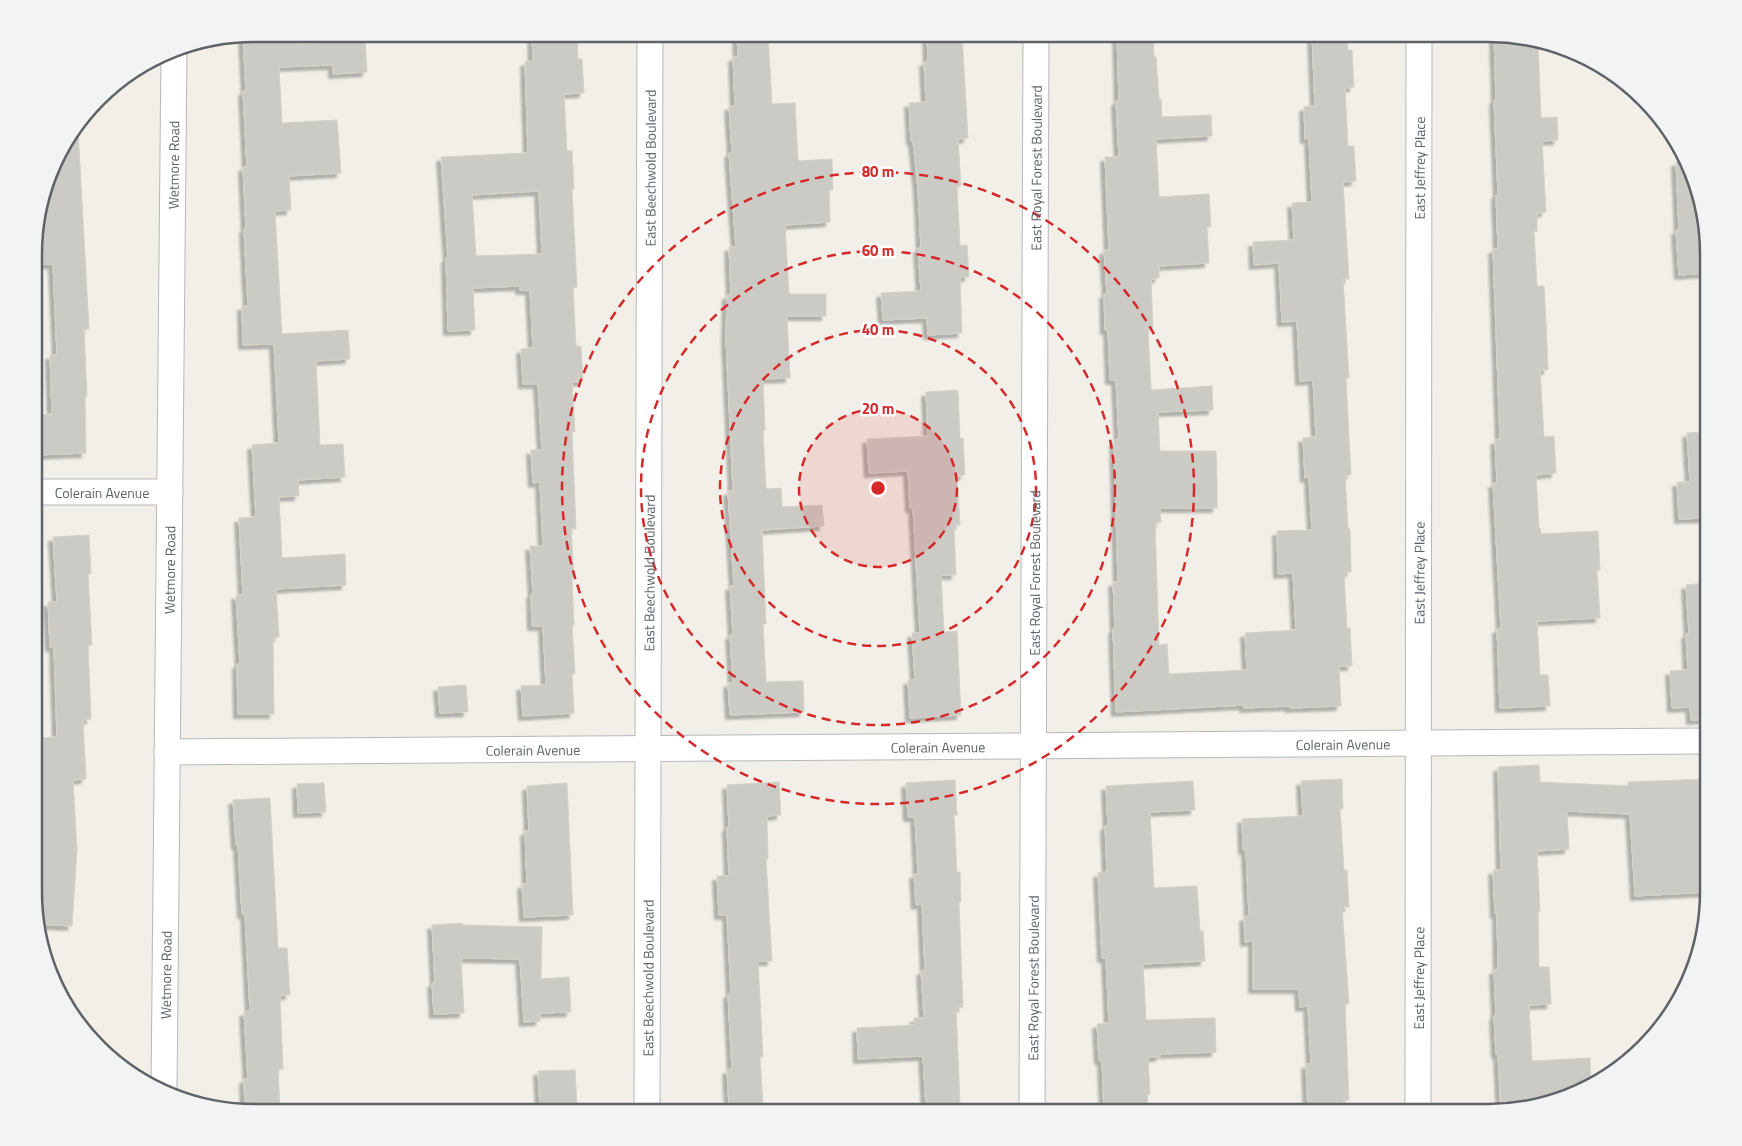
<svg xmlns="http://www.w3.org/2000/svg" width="1742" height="1146" viewBox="0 0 1742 1146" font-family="'Titillium Web',sans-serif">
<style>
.building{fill:#cccac5;stroke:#d6d1c6;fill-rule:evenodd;filter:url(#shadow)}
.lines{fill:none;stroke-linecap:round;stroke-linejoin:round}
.minor-casing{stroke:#b5b8bc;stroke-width:27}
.minor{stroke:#fff;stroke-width:25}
.ring{fill:none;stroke:#d62828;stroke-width:2.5;stroke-dasharray:9 6}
.labels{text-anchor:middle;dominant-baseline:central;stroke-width:5;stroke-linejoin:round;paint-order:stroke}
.street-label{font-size:14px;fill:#5f6368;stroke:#fff}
.rim{fill:none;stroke:#5f6368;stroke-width:2.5}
.centre{fill:#d62828;stroke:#fff;stroke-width:2.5}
.ring-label{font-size:15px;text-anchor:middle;font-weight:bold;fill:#d62828;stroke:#fff;stroke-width:5;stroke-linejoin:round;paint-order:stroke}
</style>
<defs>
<filter id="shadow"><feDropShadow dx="-4.5" dy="4.5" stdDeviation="1" flood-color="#0004"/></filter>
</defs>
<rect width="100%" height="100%" fill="#f1efe8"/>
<g class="building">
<polygon points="255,34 297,34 297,44 365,40 367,72 333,74 333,65 279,67 282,123 337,120 341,173 289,176 291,210 275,211 282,334 348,330 350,359 316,361 320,445 343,444 345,477 298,480 299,496 279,497 282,558 345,554 346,585 276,589 279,637 273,638 274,714 238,714 237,664 240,664 236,595 243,595 239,518 256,517 252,445 279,443 274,344 243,345 242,306 248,306 244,229 246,229 243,167 247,167 243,91 246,91 243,36"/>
<path d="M532,34H577L578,59H582L584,93L564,94L567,151H572L574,189L572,190L577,287L573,288L576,346H581L583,381L572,382L575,432H572L576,529H571L574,577H572L574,625H572L575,674H572L574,713L523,716L521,686L546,685L543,626H532L531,594H533L530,546H543L540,482L533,483L531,450H542L538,384H523L521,349L533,348L530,290H520V286L473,288L475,330L448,331L446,258H448L441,157L528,153L525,62L533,61ZM539,191L542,254L476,256L472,195Z"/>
<polygon points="737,34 768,34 772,104 795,103 798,161 832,159 833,190 829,190 830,222 785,225 789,294 826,294 826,316 787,316 790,378 763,379 765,430 763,431 766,489 781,488 782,507 822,505 824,526 762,530 766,624 763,624 766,682 803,681 804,712 730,715 728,683 733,683 730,635 733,635 730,586 734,586 728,491 733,491 726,338 727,295 731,295 729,247 736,247 729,153 732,152 729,106 735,106 733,57 738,57"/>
<polygon points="927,34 962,34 968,138 958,139 961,186 957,186 960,246 967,245 969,277 960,277 962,333 928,335 927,318 883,320 881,293 921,291 918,248 921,248 918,189 913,141 911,141 909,103 926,102 924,62 928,61"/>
<polygon points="1117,34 1153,34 1154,57 1156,57 1159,99 1161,99 1162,117 1211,115 1212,136 1156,139 1159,197 1209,194 1211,227 1207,227 1209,263 1159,266 1159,278 1151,279 1153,328 1148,328 1151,390 1212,386 1213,410 1158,412 1160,451 1216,451 1217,480 1217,508 1160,508 1161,522 1155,523 1159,645 1167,644 1169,674 1247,670 1245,633 1296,630 1293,573 1278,574 1277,531 1312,530 1309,477 1305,478 1303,438 1316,437 1313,380 1300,381 1297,321 1282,322 1279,263 1254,265 1253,242 1294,240 1292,203 1312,202 1309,138 1305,139 1304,107 1315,106 1312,34 1347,34 1348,50 1352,50 1354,87 1345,88 1348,146 1354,146 1356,181 1343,182 1349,279 1343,279 1349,378 1346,378 1351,475 1345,475 1348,529 1350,529 1351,572 1344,572 1347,628 1350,628 1352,666 1339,666 1341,706 1290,708 1290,706 1244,708 1244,705 1116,712 1113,629 1115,629 1113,582 1118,582 1114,440 1119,439 1116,380 1110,380 1108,330 1105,330 1104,294 1107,294 1104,250 1109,250 1105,157 1119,157 1116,101 1119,101"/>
<polygon points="1494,35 1538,42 1541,118 1557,117 1558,140 1542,141 1546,212 1537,213 1537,231 1534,231 1537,286 1544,286 1546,322 1548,370 1540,370 1544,437 1554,436 1556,473 1536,475 1539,528 1540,528 1541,534 1598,531 1600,570 1597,570 1600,618 1537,621 1540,675 1548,675 1550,706 1500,708 1497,629 1501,628 1493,483 1497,483 1495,440 1500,439 1493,249 1498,249 1496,195 1498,194 1494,100 1496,100"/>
<polygon points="78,129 89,329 84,329 87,396 85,397 86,453 36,455 36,415 52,414 50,355 57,355 53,264 36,265 36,226 57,157"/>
<polygon points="1684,161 1708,241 1708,273 1679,275 1676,230 1679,230 1676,162"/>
<polygon points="958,390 960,439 963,438 965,475 957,476 960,525 954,525 956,575 941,575 944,632 957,631 961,715 910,718 908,680 915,680 912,633 920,633 913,508 910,508 908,471 869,473 867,439 928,436 926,392"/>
<polygon points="1708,432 1708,518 1679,519 1677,482 1690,482 1687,433"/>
<polygon points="89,535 91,574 88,574 92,645 88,645 91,719 83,720 86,779 73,780 77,850 72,926 37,924 36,920 36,810 41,809 37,738 57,737 54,647 50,647 48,602 57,602 53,537"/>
<polygon points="1708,583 1708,719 1691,720 1690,707 1672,708 1670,671 1688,670 1686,634 1689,634 1686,585"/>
<polygon points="466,685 468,712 440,713 438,687"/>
<polygon points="1539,765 1540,782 1628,786 1628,782 1708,779 1708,892 1635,896 1630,814 1567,811 1569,849 1537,851 1540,911 1538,911 1539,967 1549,967 1551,1004 1529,1005 1532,1061 1590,1058 1591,1085 1501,1112 1498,1054 1496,1054 1494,1016 1496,1016 1494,970 1498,969 1497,913 1495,914 1493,870 1501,870 1498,767"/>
<polygon points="1342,779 1343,809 1340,809 1344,870 1347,870 1349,907 1342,907 1349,1004 1345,1004 1349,1100 1343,1100 1344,1112 1308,1112 1306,1064 1311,1064 1308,1006 1300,1007 1299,989 1253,989 1253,941 1245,942 1244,917 1249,916 1246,850 1243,850 1242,819 1303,816 1301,781"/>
<polygon points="955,780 957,815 954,815 957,872 960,872 961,902 959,902 963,1007 956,1008 960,1104 926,1106 923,1056 858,1059 857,1028 915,1025 914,1018 924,1018 921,971 925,970 922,904 916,905 914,874 918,874 915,817 908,817 906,783"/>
<polygon points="1193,781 1195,810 1150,812 1154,888 1197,886 1200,931 1203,931 1205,961 1143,964 1146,1020 1215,1018 1216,1052 1160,1054 1160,1057 1148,1057 1150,1094 1147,1095 1148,1112 1104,1112 1102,1060 1099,1060 1097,1024 1109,1023 1106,958 1102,958 1098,873 1107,872 1105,826 1108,826 1106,786"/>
<polygon points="779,782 781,815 767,816 768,859 766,859 772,961 758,961 763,1057 760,1057 763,1105 729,1107 727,1070 732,1069 728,994 731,993 727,915 719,915 717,876 729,876 727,827 729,827 727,785"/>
<polygon points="324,783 326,812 298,813 297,784"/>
<polygon points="567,783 573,915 524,917 522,884 527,884 525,831 529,831 527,786"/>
<polygon points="270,798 278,948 287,948 290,995 280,995 283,1069 278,1069 280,1112 254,1112 245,1111 244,1079 248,1079 244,1012 250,1011 245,914 242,914 238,845 236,845 233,800"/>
<polygon points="462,923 462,925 542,927 541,979 569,977 571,1012 540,1013 540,1021 524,1022 520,959 464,958 461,960 464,1013 434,1014 432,983 435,983 432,925"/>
<polygon points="575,1070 577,1106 540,1108 538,1071"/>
</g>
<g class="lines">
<g class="minor-casing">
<g id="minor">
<path id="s1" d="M36,492H170"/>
<path id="s2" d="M167,752L1708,741"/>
<path id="s3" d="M164,1091L174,50"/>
<path id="s4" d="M647,1112L650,34"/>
<path id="s5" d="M1032,1112L1036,34"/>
<path id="s6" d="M1418,1112L1419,34"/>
</g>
</g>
<use href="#minor" class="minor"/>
</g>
<circle cx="878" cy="488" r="79" fill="#d62828" fill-opacity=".12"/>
<g class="ring">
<circle cx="878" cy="488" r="79"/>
<circle cx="878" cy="488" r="158"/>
<circle cx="878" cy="488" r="237"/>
<circle cx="878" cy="488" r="316"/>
</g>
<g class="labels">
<g class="street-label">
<text stroke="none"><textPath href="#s3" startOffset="926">Wetmore Road</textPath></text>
<text stroke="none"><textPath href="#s4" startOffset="944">East Beechwold Boulevard</textPath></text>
<text stroke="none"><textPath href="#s5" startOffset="944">East Royal Forest Boulevard</textPath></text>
<text stroke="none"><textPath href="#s6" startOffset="944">East Jeffrey Place</textPath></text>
<text stroke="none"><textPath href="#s1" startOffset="66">Colerain Avenue</textPath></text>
<text stroke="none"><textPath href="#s3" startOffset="521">Wetmore Road</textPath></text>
<text stroke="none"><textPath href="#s4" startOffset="539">East Beechwold Boulevard</textPath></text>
<text stroke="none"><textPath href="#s5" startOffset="539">East Royal Forest Boulevard</textPath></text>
<text stroke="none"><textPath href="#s6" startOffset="539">East Jeffrey Place</textPath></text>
<text stroke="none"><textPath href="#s2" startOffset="1176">Colerain Avenue</textPath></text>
<text stroke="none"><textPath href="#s2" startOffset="771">Colerain Avenue</textPath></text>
<text stroke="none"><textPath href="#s2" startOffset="366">Colerain Avenue</textPath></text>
<text stroke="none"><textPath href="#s3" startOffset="116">Wetmore Road</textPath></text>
<text stroke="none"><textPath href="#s4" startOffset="134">East Beechwold Boulevard</textPath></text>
<text stroke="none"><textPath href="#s5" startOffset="134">East Royal Forest Boulevard</textPath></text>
<text stroke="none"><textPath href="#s6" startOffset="134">East Jeffrey Place</textPath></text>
</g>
</g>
<path d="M0 0H1742V1146H0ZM254 42H1488A212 212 0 0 1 1700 254V892A212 212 0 0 1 1488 1104H254A212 212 0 0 1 42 892V254A212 212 0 0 1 254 42Z" fill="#f2f3f3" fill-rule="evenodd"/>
<path class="rim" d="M254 42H1488A212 212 0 0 1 1700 254V892A212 212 0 0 1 1488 1104H254A212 212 0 0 1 42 892V254A212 212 0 0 1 254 42Z"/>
<circle cx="878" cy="488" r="8" class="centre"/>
<g class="ring-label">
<text x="878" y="177">80 m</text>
<text x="878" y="256">60 m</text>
<text x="878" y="335">40 m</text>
<text x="878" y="414">20 m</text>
</g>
</svg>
